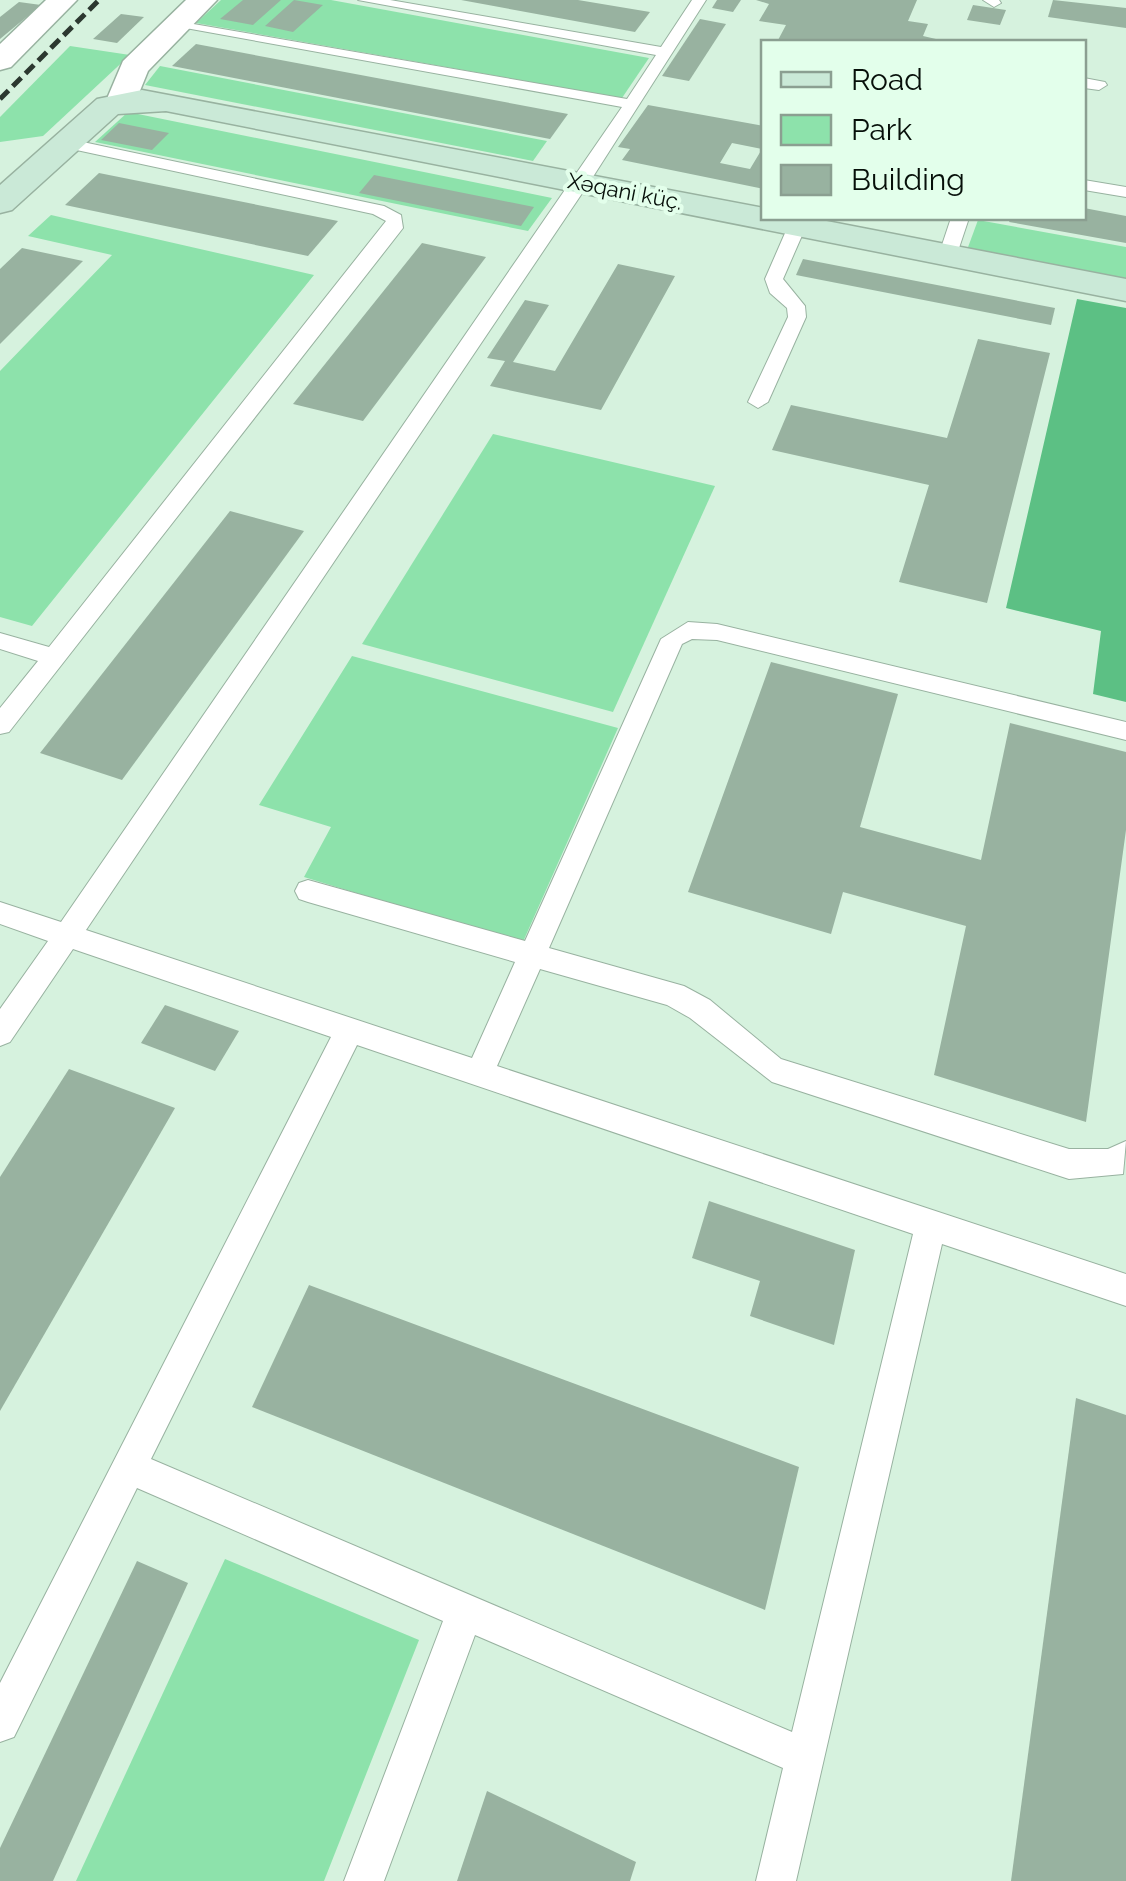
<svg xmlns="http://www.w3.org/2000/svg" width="1126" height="1881" viewBox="0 0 1126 1881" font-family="Raleway,sans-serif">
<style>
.green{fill:#8de2ab}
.forest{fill:#5cc084}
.building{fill:#98b2a0;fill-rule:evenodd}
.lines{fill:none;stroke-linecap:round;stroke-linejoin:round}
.lane-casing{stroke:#98b2a0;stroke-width:2}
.street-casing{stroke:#98b2a0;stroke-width:3}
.secondary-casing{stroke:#98b2a0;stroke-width:3}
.lane{fill:#fff;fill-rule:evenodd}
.street{fill:#fff;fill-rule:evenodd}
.secondary{fill:#cae9d7;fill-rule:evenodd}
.rail{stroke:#2c3830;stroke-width:5;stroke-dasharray:12 6;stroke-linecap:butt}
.labels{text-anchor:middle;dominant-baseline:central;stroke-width:8;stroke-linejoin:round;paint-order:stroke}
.far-street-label{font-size:22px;fill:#07100a;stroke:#e3ffeb}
</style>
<rect width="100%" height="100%" fill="#d6f2de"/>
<g class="green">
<polygon points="221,0 331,0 649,58 622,98 196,23"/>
<polygon points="70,46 130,55 43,136 0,142 0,117"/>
<polygon points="160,66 547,141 533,161 145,85"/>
<polygon points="128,112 552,198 528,231 95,142"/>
<polygon points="51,215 314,275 32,626 0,617 0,371 112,255 28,236"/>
<polygon points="978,220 1126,247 1126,280 967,250"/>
<polygon points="493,434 715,486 613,712 362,644"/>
<polygon points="352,656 618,728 522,944 304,877 331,827 259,805"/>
<polygon points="225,1559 419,1640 324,1881 76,1881"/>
</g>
<polygon class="forest" points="1077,299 1126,308 1126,702 1093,694 1101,631 1006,608"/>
<g class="building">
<polygon points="243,0 281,0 253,25 220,19"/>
<polygon points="294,0 323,5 293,32 265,26"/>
<polygon points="461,0 578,0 650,12 635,32"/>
<polygon points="717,0 741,0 733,12 712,8"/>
<polygon points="756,0 917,0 908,21 928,24 923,36 949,42 777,42 786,25 759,21 769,4"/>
<polygon points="1053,0 1126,8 1126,28 1048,17"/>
<polygon points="19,2 41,5 0,39 0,17"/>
<polygon points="973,5 1006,10 1000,25 967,20"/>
<polygon points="121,14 144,17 117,43 93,39"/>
<polygon points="700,19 726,24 689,81 662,76"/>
<polygon points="196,44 568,114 550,139 172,66"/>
<path d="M648,105L764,126V189L622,160L630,149L618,147ZM732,143L762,149L750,169L720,163Z"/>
<polygon points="119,123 169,133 152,150 101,140"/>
<polygon points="99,173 338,221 308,256 65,205"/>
<polygon points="374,175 534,207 521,226 359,193"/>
<polygon points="1084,208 1126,216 1126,243 1009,222 1011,218 1084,218"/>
<polygon points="422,243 486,257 363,421 293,404"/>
<polygon points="22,248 83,261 0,344 0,269"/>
<polygon points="803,259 1055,308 1051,325 796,275"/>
<polygon points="618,264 675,276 601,410 490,386 505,361 487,358 525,300 549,305 513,362 555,371"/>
<polygon points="978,339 1050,353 987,603 899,582 929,485 772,450 791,405 947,438"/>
<polygon points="230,511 304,531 122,780 40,753"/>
<polygon points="771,662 898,694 860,827 981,860 1010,723 1126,752 1126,830 1086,1122 934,1075 966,926 843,892 831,934 688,892"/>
<polygon points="165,1005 239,1031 215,1071 141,1043"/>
<polygon points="69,1069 175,1108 0,1411 0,1177"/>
<polygon points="709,1201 855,1250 834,1345 750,1316 760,1281 692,1258"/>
<polygon points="309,1285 799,1467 765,1610 252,1407"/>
<polygon points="1076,1398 1126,1415 1126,1881 1011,1881"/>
<polygon points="137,1561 188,1583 53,1881 0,1881 0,1848"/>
<polygon points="487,1791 636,1862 630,1881 457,1881"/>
</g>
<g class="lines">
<g class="lane-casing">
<g id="lane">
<path d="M358,0H390L661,47L692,0H706L589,183L86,930L472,1058L515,962L308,902L299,899L295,891L299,883L308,880L525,941L661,639L688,622L717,624L1126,722V740L717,640L692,639L682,644L549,948L684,986L710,1000L781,1059L1069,1149H1108L1126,1141L1123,1174L1069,1179L772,1082L690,1018L667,1005L540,969L497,1066L1126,1274V1306L942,1244L796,1881H756L783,1768L475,1635L384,1881H344L443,1621L137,1488L14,1737L0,1742V1683L331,1037L73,949L10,1042L0,1046V1009L48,941L0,924V902L61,922L622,107L169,25L176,21L627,99L656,55ZM357,1045L913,1234L792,1732L151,1459Z"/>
<polygon points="983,0 999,0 1001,3 994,7"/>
<polygon points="1084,78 1105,82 1107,85 1099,90 1084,88"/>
<polygon points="64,138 384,206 401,215 403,228 9,732 0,734 0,708 38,661 0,649 0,633 49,647 386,221 373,214 58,146 56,143"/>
<polygon points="1084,180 1126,187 1126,197 1084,190"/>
<polygon points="951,218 969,218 957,254 948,259 939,254"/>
<polygon points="798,219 807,224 783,279 805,306 806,317 768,402 758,408 748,402 788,317 787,308 770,293 765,279 789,224"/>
</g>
</g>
<g class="street-casing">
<g id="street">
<polygon points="46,0 77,0 11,67 0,70 0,44"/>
<polygon points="186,0 217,0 148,71 133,108 111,108 106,101 123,61"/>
</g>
</g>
<g class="secondary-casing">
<polygon id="secondary" points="142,90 764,208 764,218 811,218 1126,279 1126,301 166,111 118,114 12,210 0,213 0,185 97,99"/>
</g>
<use href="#lane" class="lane"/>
<use href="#street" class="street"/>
<use href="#secondary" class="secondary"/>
<polyline class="rail" points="0,99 99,0"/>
</g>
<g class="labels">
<g class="far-street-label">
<text transform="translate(625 191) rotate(11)">Xəqani küç.</text>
</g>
</g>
<rect x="761" y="40" width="325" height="180" fill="#e3ffeb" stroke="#8b9f91" stroke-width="2.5"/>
<rect x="781" y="72" width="50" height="15" fill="#cae9d7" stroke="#8b9f91" stroke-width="2.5"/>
<text x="851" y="90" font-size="30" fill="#07100a">Road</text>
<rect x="781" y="115" width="50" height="30" fill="#8de2ab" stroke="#8b9f91" stroke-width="2.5"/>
<text x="851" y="140" font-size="30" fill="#07100a">Park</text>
<rect x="781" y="165" width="50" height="30" fill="#98b2a0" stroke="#8b9f91" stroke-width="2.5"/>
<text x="851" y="190" font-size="30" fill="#07100a">Building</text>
</svg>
